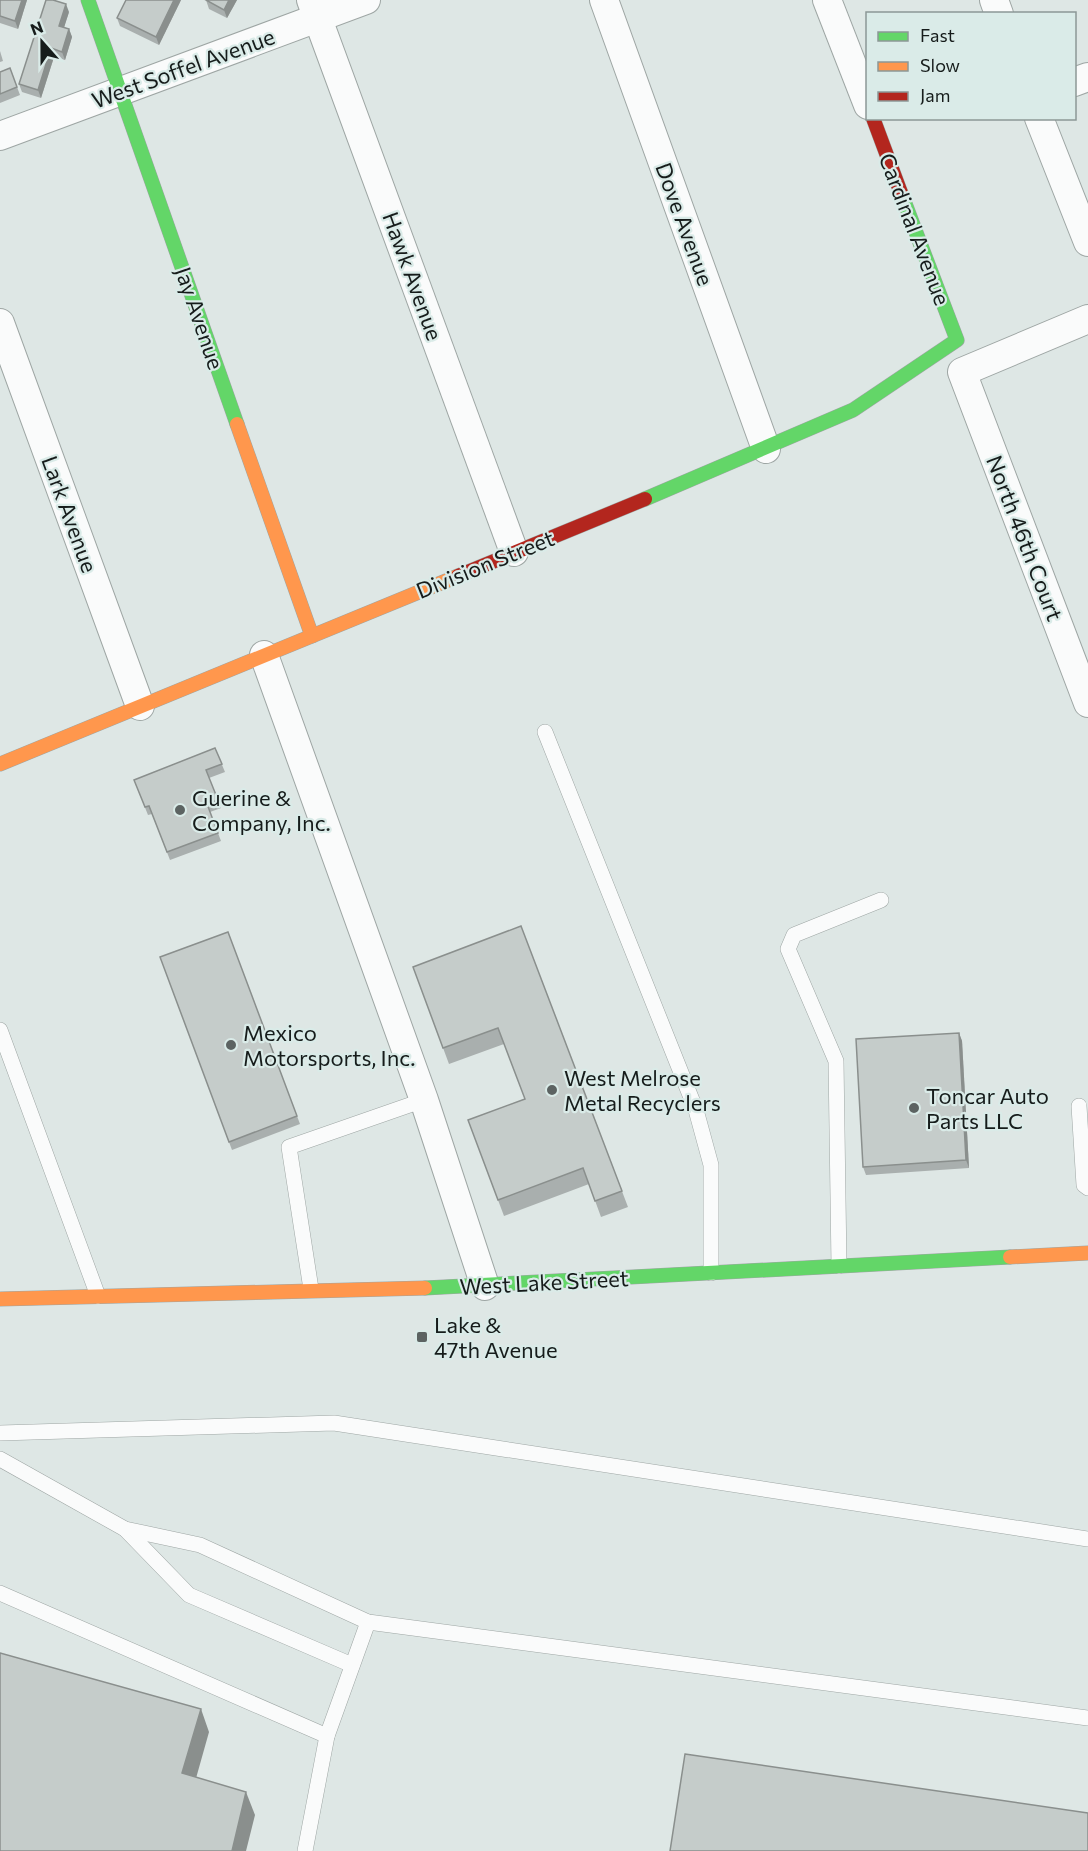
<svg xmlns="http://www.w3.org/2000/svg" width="1088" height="1851" viewBox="0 0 1088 1851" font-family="Commissioner,sans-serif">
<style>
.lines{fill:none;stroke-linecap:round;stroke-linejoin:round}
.lane-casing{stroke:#9ea6a4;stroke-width:16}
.street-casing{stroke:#9ea6a4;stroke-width:30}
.fast-casing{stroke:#9ea6a4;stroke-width:15}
.slow-casing{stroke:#9ea6a4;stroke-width:15}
.jam-casing{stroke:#9ea6a4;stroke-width:15}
.lane{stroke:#fafbfb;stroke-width:15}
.street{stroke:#fafbfb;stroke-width:28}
.fast{stroke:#63d668;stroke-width:14}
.slow{stroke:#ff974d;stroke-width:14}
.jam{stroke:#b3261e;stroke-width:14}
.wall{fill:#a9afae}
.shaded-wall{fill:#8a8f8d}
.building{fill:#c5ccca;stroke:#8a8f8d;stroke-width:1.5}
.poi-dot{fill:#5c6362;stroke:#daebe8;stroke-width:2}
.labels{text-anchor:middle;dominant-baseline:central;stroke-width:4.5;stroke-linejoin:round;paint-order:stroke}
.street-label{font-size:22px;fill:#161c1b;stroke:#daebe8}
.poi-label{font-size:22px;fill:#161c1b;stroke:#daebe8;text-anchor:start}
</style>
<rect width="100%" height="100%" fill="#dee7e5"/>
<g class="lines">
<g class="lane-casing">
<g id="lane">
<polyline points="545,732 696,1110 711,1165 711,1273"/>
<polyline points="0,1030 98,1296"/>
<polyline points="1079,1106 1084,1185 1088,1188"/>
<polyline points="839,1266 836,1061 788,949 794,935 881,900"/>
<polyline points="311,1289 289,1147 424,1100"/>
<polyline points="0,1433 334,1423 1088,1539"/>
<polyline points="0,1459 125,1529 200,1545 368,1622 1088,1718"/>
<polyline points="125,1529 189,1595 352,1665"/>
<polyline points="0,1593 327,1736 305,1851"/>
<polyline points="327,1736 368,1622"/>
</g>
</g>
<g class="street-casing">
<g id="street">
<polyline points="311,0 514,552"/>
<polyline points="604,0 766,449"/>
<polyline points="827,0 868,105"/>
<polyline points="994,0 999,14"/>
<polyline points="1074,82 1088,77"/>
<polyline points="1039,118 1088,242"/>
<polyline points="0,136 366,0"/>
<polyline points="1088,319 962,372 1088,703"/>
<polyline points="0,323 140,706"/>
<polyline points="264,655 424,1100 485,1286"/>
</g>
</g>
<g class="fast-casing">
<g id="fast">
<polyline points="88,0 237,424"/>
<polyline points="645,499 853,410 957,340 901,193"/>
<polyline points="425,1288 1010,1257"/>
</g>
</g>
<g class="slow-casing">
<g id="slow">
<polyline points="237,424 312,636"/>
<polyline points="0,764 458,576"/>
<polyline points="1010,1257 1088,1253"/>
<polyline points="0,1299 425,1288"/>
</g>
</g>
<g class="jam-casing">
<g id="jam">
<polyline points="873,118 901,193"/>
<polyline points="458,576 645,499"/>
</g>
</g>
<use href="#lane" class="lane"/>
<use href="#street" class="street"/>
<use href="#fast" class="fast"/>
<use href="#slow" class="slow"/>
<use href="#jam" class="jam"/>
</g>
<g class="wall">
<polygon points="0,0 27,0 18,29 0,23"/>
<polygon points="126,0 181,0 159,45 120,26 117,18"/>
<polygon points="206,0 237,0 227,18 209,9"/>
<polygon points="69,12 64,27 69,29 72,37 65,60 54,57 41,98 22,92 19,84"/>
<polygon points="0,51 3,61 0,62"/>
<polygon points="10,68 20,95 0,103 0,72"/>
<polygon points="215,748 225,772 209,778 221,808 210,812 221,841 170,860 152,814 148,815 134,780"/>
<polygon points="521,926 628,1207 601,1217 589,1184 504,1216 468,1120 525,1099 504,1044 449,1064 413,967"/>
<polygon points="228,932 300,1124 232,1150 160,957"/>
<polygon points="959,1033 962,1041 969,1168 866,1175 863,1167"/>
</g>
<g class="shaded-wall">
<polygon points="22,0 27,0 18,29 15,21"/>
<polygon points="174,0 181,0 159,45 156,37"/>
<polygon points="229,0 237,0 227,18 224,10"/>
<polygon points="66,4 69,12 62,34 59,26"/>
<polygon points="69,29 72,37 65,60 62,52"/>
<polygon points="51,48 54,57 41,98 38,90"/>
<polygon points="959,1033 962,1041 969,1168 966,1160"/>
<polygon points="201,1709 209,1732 191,1796 182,1773"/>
<polygon points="246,1792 255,1815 246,1851 232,1851"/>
</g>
<g class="building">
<polygon points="0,0 22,0 15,21 0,16"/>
<polygon points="46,0 53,0 66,4 59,26 69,29 62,52 51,48 38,90 19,84"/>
<polygon points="126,0 174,0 156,37 117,18"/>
<polygon points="206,0 229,0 224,10"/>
<polygon points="10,68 17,87 0,94 0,72"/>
<polygon points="215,748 222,764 206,770 218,800 207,804 218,833 167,852 149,806 145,807 134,780"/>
<polygon points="521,926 622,1191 595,1201 583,1168 498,1200 468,1120 525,1099 498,1028 443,1048 413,967"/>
<polygon points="228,932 297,1116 229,1142 160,957"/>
<polygon points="959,1033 966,1160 863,1167 856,1039"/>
<polygon points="0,1653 201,1709 182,1773 246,1792 232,1851 0,1851"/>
<polygon points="685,1754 1088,1813 1088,1851 670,1851"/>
</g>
<g class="poi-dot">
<circle cx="180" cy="810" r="6"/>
<circle cx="231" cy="1045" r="6"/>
<circle cx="552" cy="1090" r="6"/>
<circle cx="914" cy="1108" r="6"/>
<rect x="416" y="1331" width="12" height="12" rx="3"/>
</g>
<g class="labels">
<g class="street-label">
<text transform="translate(183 68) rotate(-20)">West Soffel Avenue</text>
<text transform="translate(685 224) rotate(70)">Dove Avenue</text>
<text transform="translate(915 229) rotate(69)">Cardinal Avenue</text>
<text transform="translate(413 276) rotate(70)">Hawk Avenue</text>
<text transform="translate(200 318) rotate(71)">Jay Avenue</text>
<text transform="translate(70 514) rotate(70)">Lark Avenue</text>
<text transform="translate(1025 538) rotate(69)">North 46th Court</text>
<text transform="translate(485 564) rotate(-22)">Division Street</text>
<text transform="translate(544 1282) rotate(-3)">West Lake Street</text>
</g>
<g class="poi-label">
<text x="192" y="797">Guerine &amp;<tspan x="192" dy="25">Company, Inc.</tspan></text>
<text x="243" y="1032">Mexico<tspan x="243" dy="25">Motorsports, Inc.</tspan></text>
<text x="564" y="1077">West Melrose<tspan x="564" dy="25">Metal Recyclers</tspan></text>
<text x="926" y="1095">Toncar Auto<tspan x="926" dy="25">Parts LLC</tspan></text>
<text x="434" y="1324">Lake &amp;<tspan x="434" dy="25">47th Avenue</tspan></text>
</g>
</g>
<rect x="866" y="12" width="210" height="108" fill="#daebe8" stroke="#8c9896" stroke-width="1.5"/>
<rect x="878" y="32" width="30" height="9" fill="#63d668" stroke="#8c9896" stroke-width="1.5"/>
<text x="920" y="42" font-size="18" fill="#161c1b">Fast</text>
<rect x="878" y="62" width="30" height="9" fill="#ff974d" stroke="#8c9896" stroke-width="1.5"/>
<text x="920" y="72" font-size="18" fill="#161c1b">Slow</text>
<rect x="878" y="92" width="30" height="9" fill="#b3261e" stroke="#8c9896" stroke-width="1.5"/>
<text x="920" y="102" font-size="18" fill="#161c1b">Jam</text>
<g transform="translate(42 42) rotate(339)" stroke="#daebe8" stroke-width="4.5" paint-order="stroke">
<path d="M0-4.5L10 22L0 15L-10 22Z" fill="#161c1b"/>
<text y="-9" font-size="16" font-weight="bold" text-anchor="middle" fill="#161c1b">N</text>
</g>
</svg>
